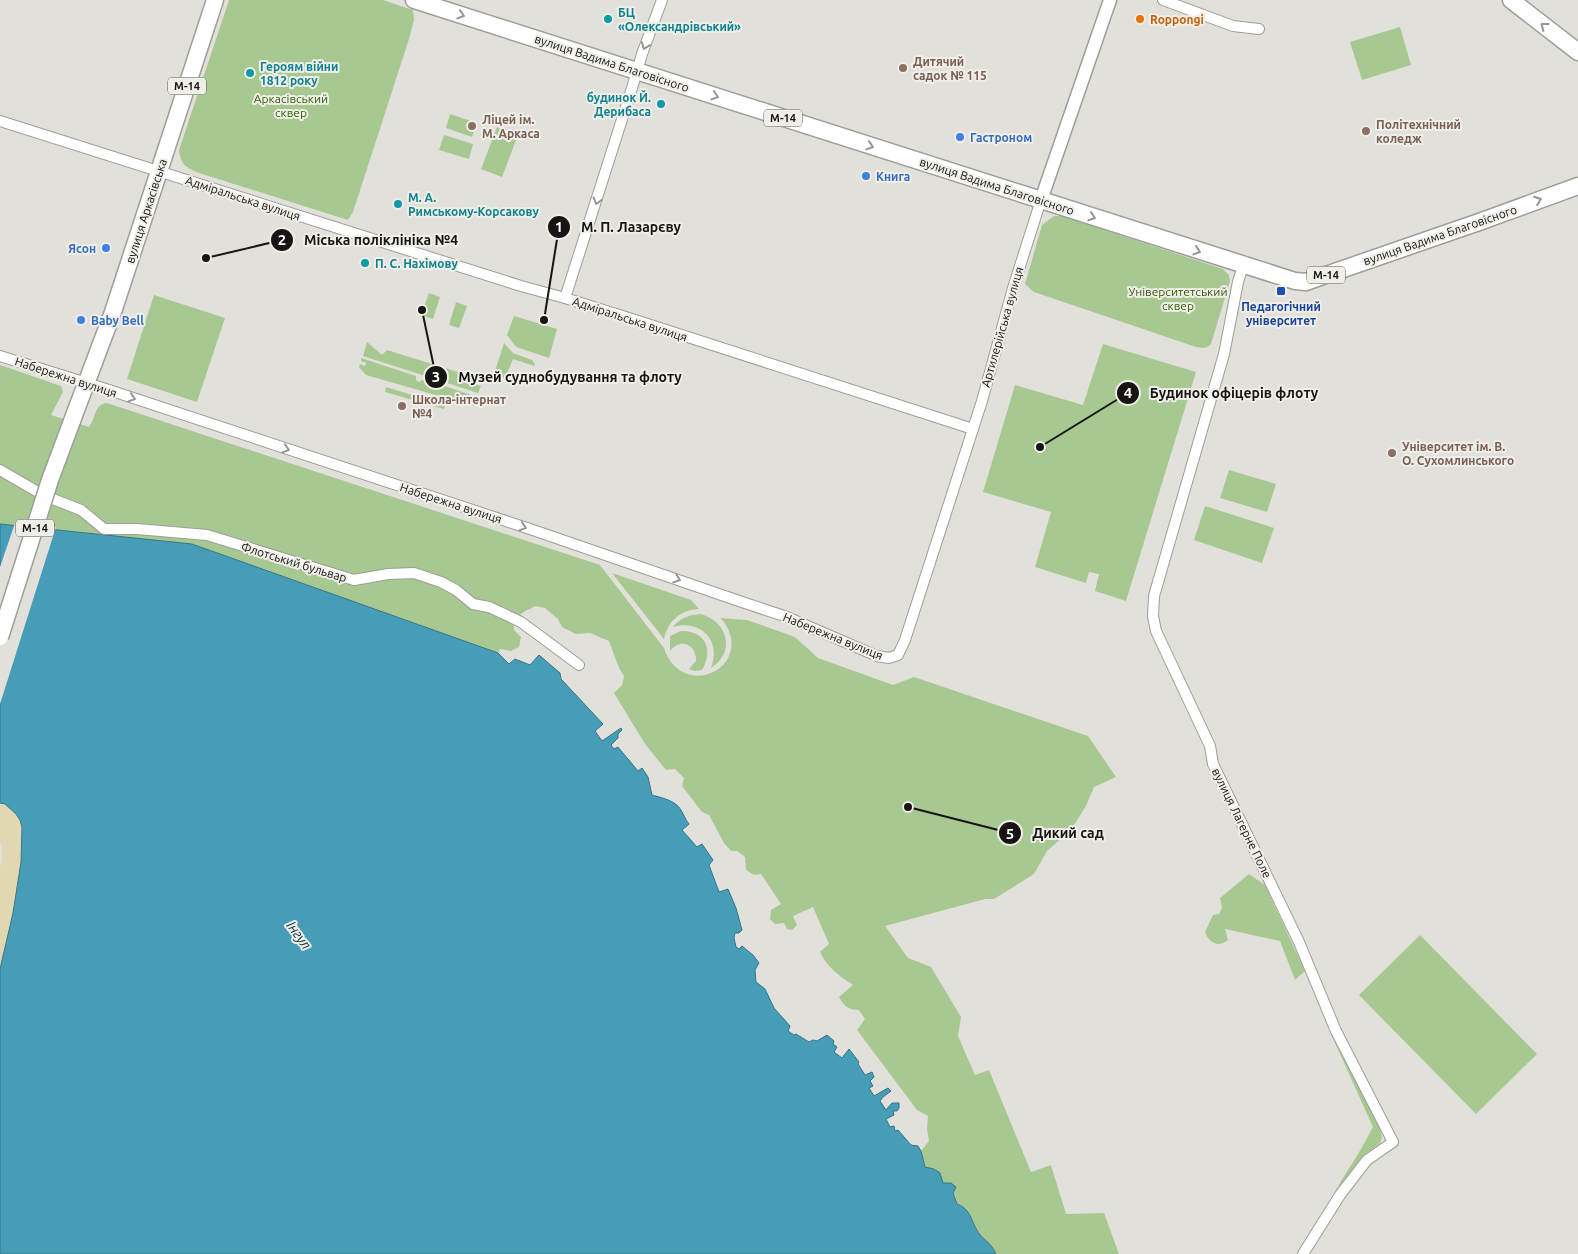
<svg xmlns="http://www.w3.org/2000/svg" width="1578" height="1254" viewBox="0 0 1578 1254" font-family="Ubuntu,sans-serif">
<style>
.green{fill:#a7c991}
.sand{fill:#e1d7b2}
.water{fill:#469db8;stroke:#387486}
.pier{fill:#e2e0db}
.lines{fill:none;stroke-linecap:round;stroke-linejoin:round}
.minor-casing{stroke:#9e9d98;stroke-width:12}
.tertiary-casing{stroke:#9e9d98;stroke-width:15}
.trunk-casing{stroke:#9e9d98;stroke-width:19}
.minor{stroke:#fff;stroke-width:10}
.tertiary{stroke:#fff;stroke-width:12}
.trunk{stroke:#fff;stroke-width:16}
.trunk-bridge-casing{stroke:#9e9d98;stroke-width:19;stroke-linecap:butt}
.trunk-bridge{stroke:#fff;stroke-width:16}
.oneway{stroke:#969695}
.culture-dot{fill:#0f9aa8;stroke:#f0eee8;stroke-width:2}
.food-dot{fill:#e8710a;stroke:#f0eee8;stroke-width:2}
.education-dot{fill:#8d6e63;stroke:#f0eee8;stroke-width:2}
.shop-dot{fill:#3f7fe0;stroke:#f0eee8;stroke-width:2}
.transit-dot{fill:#1a4fb4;stroke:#f0eee8;stroke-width:2}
.labels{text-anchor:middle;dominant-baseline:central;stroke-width:4;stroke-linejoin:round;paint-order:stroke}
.shield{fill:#f0eee8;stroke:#575653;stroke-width:1}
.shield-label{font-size:11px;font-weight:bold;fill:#161513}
.culture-label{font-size:12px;font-weight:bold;fill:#0d838f;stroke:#f0eee8;text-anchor:start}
.food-label{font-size:12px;font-weight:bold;fill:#c56008;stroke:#f0eee8;text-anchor:start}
.education-label{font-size:12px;font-weight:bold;fill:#785e54;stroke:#f0eee8;text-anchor:start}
.street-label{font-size:12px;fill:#161513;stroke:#f0eee8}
.park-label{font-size:12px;fill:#305c00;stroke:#f0eee8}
.shop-label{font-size:12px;font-weight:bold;fill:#366cbe;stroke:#f0eee8;text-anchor:start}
.transit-label{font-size:12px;font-weight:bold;fill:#164399;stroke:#f0eee8}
.water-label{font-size:14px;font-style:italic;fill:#06303c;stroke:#f0eee8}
.leader{fill:none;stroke:#161513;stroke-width:2}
.callout-dot{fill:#161513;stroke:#f0eee8;stroke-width:2}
.mark-label{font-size:15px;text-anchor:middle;font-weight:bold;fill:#fff}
.callout-label{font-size:14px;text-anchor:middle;font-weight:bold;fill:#161513;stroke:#f0eee8;stroke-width:4;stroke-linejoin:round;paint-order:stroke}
</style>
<rect width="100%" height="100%" fill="#e2e0db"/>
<g class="green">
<path d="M229,0H383L413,10L414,20L409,39L353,212L348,220L199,173C185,167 181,165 179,150Z"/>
<polygon points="1400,27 1411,65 1362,80 1350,42"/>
<polygon points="450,114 477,123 472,137 446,128"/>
<polygon points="497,127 518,135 502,177 481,169"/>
<polygon points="444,135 473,144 469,159 439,150"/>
<path d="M1054,216H1062L1223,269L1229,275L1230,281L1211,344C1206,349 1202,348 1196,347L1034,292L1025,284L1042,225Z"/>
<polygon points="429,293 440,297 433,319 421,315"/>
<polygon points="154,295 225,318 197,402 127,379"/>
<polygon points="456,302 467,306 459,328 449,325"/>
<polygon points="514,316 557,329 549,358 516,347 507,335"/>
<polygon points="367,342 382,355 387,350 461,373 462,380 481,386 478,393 363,356"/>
<polygon points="504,343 513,353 532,360 535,364 534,366 513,359 505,378 494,374"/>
<polygon points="1103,344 1196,372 1126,601 1095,591 1099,574 1089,572 1086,583 1035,567 1051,512 983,492 1015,385 1083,405"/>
<polygon points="361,358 416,376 416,380 419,382 424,379 477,397 474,406 366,375 359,367 360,364 365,366 366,363 361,361"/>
<path d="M0,365L61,386L63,392L51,415L89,427C96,418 94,404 107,403L600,565L664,648C679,694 737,677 731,638C729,630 726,623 720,618L747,620L795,637L818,658L893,685L914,677L1088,736L1116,777L1094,787L1086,806L1071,830L1047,851L1034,874L994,899H985L885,926L908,958L931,967L961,1017L958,1036L975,1075L989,1070L1031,1172L1051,1165L1066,1214L1104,1213L1119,1254H996C990,1242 984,1241 978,1232C971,1221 971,1209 957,1204L953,1193L943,1183L934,1169L924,1167L921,1151L929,1141L927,1129L928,1116L917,1110L857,1030L865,1019L859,1010C848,1010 844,1006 839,997L853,985C839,976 827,967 820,952L829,944L813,907L793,916L797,925L792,930L787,929L784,923L775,924L770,919L771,910L781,904L761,874L754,875L746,870L745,857L737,851H731L724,843L709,815L702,812L682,786L684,778L675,769L666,770L645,744L614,693L622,685L624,676L619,668L609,641L590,633L576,634L562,627L558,619L545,608L536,606C525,611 512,616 514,630L521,637L519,647L511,651L500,649L498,653L192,544L0,524Z"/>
<polygon points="386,387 445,405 444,409 385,392"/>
<polygon points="1229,470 1276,484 1267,512 1220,498"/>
<polygon points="1205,506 1274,528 1262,563 1194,540"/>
<path d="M612,573L691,600L699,609C680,610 668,621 664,639Z"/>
<path d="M701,614C728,622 736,652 711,668C722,641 701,619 673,627C681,617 689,615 701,614Z"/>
<path d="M681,631C706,630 714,651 702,670L695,671L689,669L696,661C697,645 681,637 670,651V636Z"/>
<path d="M1249,874L1265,885L1305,971L1295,980L1280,941L1225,929L1228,940C1218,948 1209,943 1205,932L1213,915L1219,914L1222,908L1220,898Z"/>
<polygon points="1420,935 1537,1054 1476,1114 1359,995"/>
<polygon points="1331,1034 1379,1126 1382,1137 1380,1143 1365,1154 1335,1191 1361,1149 1373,1127"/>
</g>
<path class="sand" d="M0,803C8,805 17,812 20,820C23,827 21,836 21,843C21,886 10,928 0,969V868L2,859V845L0,843Z"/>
<path class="water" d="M0,524L192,544L498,653L509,664L515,659L530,665L539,655L560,673L561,679L603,724L595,731L602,741L621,728L622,730L618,734V738L611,745L614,749L618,747L638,771L642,768L648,777L652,795C662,798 675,800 681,810C684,815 685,819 689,824L682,830L697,847L702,844L713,860L709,865L719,892L728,889L736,908L742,930L739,933H735L734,938L736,947L739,949L742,946L753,955L759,963L755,970L756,982L765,989L774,1008L790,1026L788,1031L794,1035L796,1034L809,1042L813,1040L817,1041L827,1035L834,1041L833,1044L837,1047L834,1052L842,1058L849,1049L859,1062L858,1064L865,1075L872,1072L874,1077L870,1081L873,1086L869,1088L874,1096L888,1088L891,1091L883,1097L880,1101L886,1110L892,1103H899V1108L897,1111H893L894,1115L886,1119L890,1127L894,1126L895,1131L898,1130L911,1145L918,1146L921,1151L925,1167L934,1169L940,1173L943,1183H951L956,1187L953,1193L957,1204C971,1209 971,1221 978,1232C984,1241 990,1241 996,1254H0V969L13,913L21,862L22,827L20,820L16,814L5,804L0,803Z"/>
<polygon class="pier" points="15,523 56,527 0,704 0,567"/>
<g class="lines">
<g class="minor-casing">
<g id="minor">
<polyline points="1163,0 1233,26 1259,29"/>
<polyline points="0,121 521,286 565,298 635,320 973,429"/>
<polyline points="1243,266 1238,282 1224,354 1154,596 1153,616 1156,631 1210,746 1213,764 1299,942 1336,1031 1393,1142 1367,1160 1340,1195 1303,1254"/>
<polyline points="565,298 632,88 642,54 662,0"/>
<polyline points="0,356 109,390 530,529 742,602 787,617 877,656 889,658 898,655 905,640 982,401 1013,288 1041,200"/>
<polyline points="0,470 45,496 81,510 104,529 137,529 207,535 354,580 388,574 414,573 441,582 456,590 473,604 489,607 521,622 579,665"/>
</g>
</g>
<g class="tertiary-casing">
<polyline id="tertiary" points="1041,200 1110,0"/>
</g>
<g class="trunk-casing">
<g id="trunk">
<polyline points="414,0 1295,281 1306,282 1323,276 1479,222 1578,186"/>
<polyline points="1511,0 1578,52"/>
<polyline points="72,421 113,312 215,0"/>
</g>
</g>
<use href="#minor" class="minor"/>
<use href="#tertiary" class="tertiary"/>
<use href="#trunk" class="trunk"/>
<g class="trunk-bridge-casing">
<polyline id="trunk-bridge" points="0,637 50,480 72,421"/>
</g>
<use href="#trunk-bridge" class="trunk-bridge"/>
</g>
<defs><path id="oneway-chevron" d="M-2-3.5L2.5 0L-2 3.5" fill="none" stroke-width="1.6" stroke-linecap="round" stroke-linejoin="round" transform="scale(1.25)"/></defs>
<g class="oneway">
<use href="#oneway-chevron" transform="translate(461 15) rotate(18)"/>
<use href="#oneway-chevron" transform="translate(1544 26) rotate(-143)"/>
<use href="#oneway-chevron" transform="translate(645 46) rotate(110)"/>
<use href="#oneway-chevron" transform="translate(715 96) rotate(18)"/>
<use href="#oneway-chevron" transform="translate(870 146) rotate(18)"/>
<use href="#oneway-chevron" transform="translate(1538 200) rotate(-20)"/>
<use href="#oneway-chevron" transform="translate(597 201) rotate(107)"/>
<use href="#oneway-chevron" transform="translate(1092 217) rotate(18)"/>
<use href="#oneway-chevron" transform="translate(1197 251) rotate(18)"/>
<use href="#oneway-chevron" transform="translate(132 398) rotate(18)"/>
<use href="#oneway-chevron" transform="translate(286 449) rotate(18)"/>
<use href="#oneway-chevron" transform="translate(523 527) rotate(18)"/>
<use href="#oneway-chevron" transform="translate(677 579) rotate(19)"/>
</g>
<g class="culture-dot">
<circle cx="608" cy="19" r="5"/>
<circle cx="250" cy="73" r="5"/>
<circle cx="661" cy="104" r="5"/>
<circle cx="398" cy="204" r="5"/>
<circle cx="365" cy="263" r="5"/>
</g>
<circle class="food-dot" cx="1140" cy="19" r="5"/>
<g class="education-dot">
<circle cx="903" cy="68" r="5"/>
<circle cx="472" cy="126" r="5"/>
<circle cx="1366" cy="131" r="5"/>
<circle cx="402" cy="406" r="5"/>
<circle cx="1392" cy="453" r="5"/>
</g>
<g class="shop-dot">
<circle cx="960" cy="137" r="5"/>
<circle cx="866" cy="176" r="5"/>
<circle cx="106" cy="248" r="5"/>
<circle cx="81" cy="320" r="5"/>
</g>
<rect class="transit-dot" x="1276" y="286" width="10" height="10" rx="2.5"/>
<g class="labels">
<g class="shield">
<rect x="168" y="77.5" width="38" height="17" rx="4"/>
<rect x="764" y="109.5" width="38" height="17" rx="4"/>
<rect x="1307" y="266.5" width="38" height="17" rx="4"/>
<rect x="16" y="519.5" width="38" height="17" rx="4"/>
</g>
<g class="shield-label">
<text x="187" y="86">М-14</text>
<text x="783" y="118">М-14</text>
<text x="1326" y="275">М-14</text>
<text x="35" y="528">М-14</text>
</g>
<g class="culture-label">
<text x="618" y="12">БЦ<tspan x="618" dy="14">«Олександрівський»</tspan></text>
<text x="260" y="66">Героям війни<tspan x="260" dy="14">1812 року</tspan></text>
<text x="651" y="97" text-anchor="end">будинок Й.<tspan x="651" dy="14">Дерибаса</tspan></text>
<text x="408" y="197">М. А.<tspan x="408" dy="14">Римському-Корсакову</tspan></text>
<text x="375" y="263">П. С. Нахімову</text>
</g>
<g class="food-label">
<text x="1150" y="19">Roppongi</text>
</g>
<g class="education-label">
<text x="913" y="61">Дитячий<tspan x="913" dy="14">садок № 115</tspan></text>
<text x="482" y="119">Ліцей ім.<tspan x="482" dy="14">М. Аркаса</tspan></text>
<text x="1376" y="124">Політехнічний<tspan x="1376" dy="14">коледж</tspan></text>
<text x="412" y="399">Школа-інтернат<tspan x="412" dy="14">№4</tspan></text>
<text x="1402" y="446">Університет ім. В.<tspan x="1402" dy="14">О. Сухомлинського</tspan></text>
</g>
<g class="street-label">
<text transform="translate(612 63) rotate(18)">вулиця Вадима Благовісного</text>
<text transform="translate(997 186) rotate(18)">вулиця Вадима Благовісного</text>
<text transform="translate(243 198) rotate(18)">Адміральська вулиця</text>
<text transform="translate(146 211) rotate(-72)">вулиця Аркасівська</text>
<text transform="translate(1440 235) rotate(-19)">вулиця Вадима Благовісного</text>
<text transform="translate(630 319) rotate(18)">Адміральська вулиця</text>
<text transform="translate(1002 327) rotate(-74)">Артилерійська вулиця</text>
<text transform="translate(66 377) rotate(18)">Набережна вулиця</text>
<text transform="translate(451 503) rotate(18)">Набережна вулиця</text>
<text transform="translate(294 562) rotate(17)">Флотський бульвар</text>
<text transform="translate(833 636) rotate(22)">Набережна вулиця</text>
<text transform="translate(1242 823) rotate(64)">вулиця Лагерне Поле</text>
</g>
<g class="park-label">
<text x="291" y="98">Аркасівський<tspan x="291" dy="14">сквер</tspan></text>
<text x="1178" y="291">Університетський<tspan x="1178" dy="14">сквер</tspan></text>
</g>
<g class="shop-label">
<text x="970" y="137">Гастроном</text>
<text x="876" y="176">Книга</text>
<text x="96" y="248" text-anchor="end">Ясон</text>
<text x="91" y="320">Baby Bell</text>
</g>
<g class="transit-label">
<text x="1281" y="306">Педагогічний<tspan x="1281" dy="14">університет</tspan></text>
</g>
<g class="water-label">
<text transform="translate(299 935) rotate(54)">Інгул</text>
</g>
</g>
<path class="leader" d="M544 320L559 227M206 258L282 240M422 310L436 377M1040 447L1128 393M908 807L1010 833"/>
<g class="callout-dot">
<circle cx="544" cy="320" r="5"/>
<circle cx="206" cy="258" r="5"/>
<circle cx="422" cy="310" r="5"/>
<circle cx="1040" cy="447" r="5"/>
<circle cx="908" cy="807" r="5"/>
<circle cx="559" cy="227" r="12"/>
<circle cx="282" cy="240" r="12"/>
<circle cx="436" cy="377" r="12"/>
<circle cx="1128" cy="393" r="12"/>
<circle cx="1010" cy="833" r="12"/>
</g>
<g class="mark-label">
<text x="559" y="232">1</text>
<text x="282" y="245">2</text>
<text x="436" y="382">3</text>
<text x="1128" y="398">4</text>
<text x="1010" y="839">5</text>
</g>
<g class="callout-label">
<text x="631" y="232">М. П. Лазарєву</text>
<text x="381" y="245">Міська поліклініка №4</text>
<text x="570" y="382">Музей суднобудування та флоту</text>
<text x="1234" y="398">Будинок офіцерів флоту</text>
<text x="1068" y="838">Дикий сад</text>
</g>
</svg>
